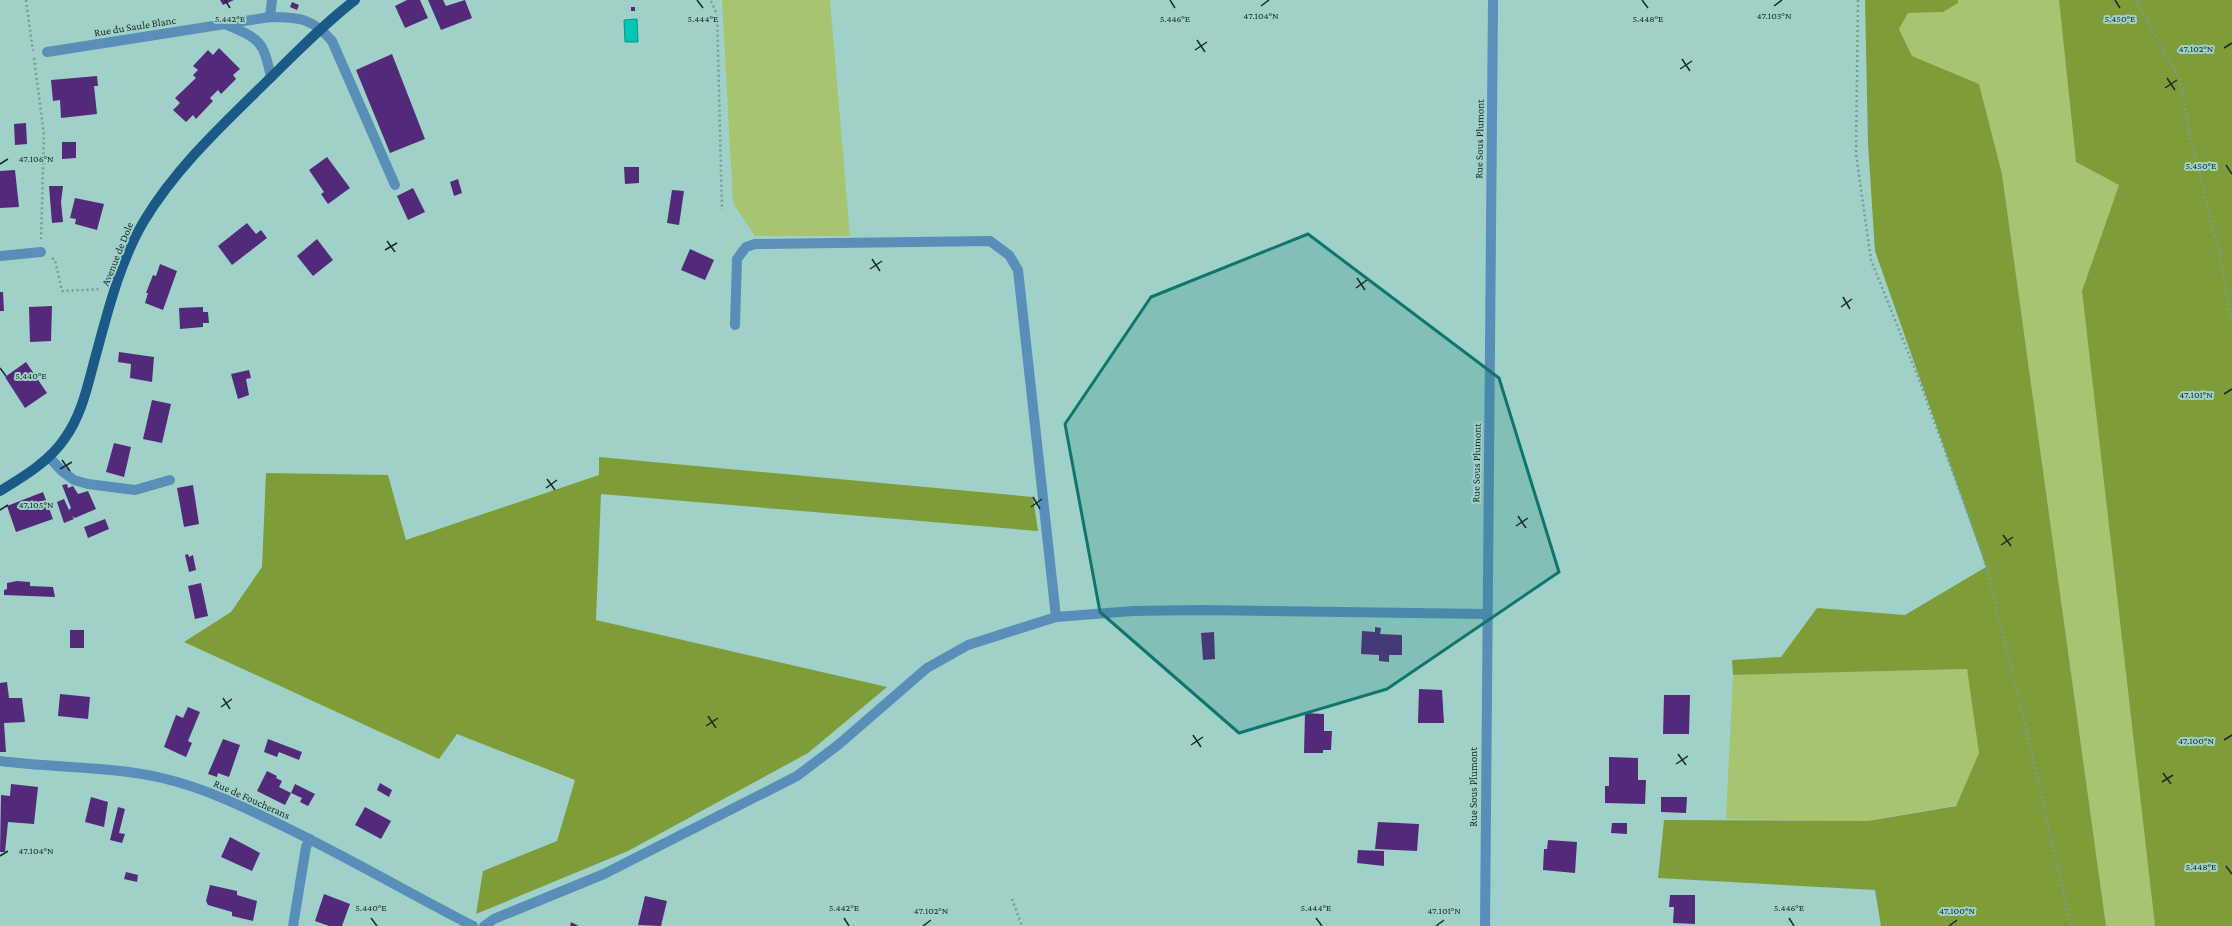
<svg xmlns="http://www.w3.org/2000/svg" width="2232" height="926" viewBox="0 0 2232 926" font-family="'Crimson Pro',serif">
<style>
.green{fill:#a7c471}
.forest{fill:#7e9d39}
.water{fill:#00c6b6;stroke:#07988c}
.building{fill:#532a7a}
.lines{fill:none;stroke-linecap:round;stroke-linejoin:round}
.path{stroke:#759d97;stroke-width:2.5;stroke-dasharray:2 3;stroke-linecap:butt}
.minor{stroke:#598eb9;stroke-width:10}
.major{stroke:#1b5a88;stroke-width:10}
.marked{fill:#0f766e;fill-opacity:0.2;stroke:#0f766e;stroke-width:3;stroke-linejoin:round}
.ticks{fill:none;stroke:#182b29;stroke-width:1.5}
.labels{text-anchor:middle;dominant-baseline:central;stroke-width:4;stroke-linejoin:round;paint-order:stroke}
.street-label{font-size:11px;fill:#182b29;stroke:#9fd1c9}
.ticks-label{font-size:10px;text-anchor:middle;fill:#182b29;stroke:#9fd1c9;stroke-width:4;stroke-linejoin:round;paint-order:stroke}
</style>
<rect width="100%" height="100%" fill="#9fd1c9"/>
<g class="green">
<polygon points="722,0 830,0 850,236 755,236 733,203"/>
<polygon points="1958,0 2059,0 2076,162 2119,185 2082,291 2155,926 2106,926 2002,174 1979,84 1912,56 1899,29 1908,13 1943,12 1958,3"/>
<polygon points="1967,669 1980,753 1956,805 1868,821 1726,819 1733,675"/>
</g>
<g class="forest">
<polygon points="1865,0 1958,0 1958,3 1943,12 1908,13 1899,29 1912,56 1979,84 2002,174 2106,926 1881,926 1875,890 1658,878 1664,820 1868,821 1956,806 1979,753 1967,669 1733,675 1732,660 1781,657 1817,608 1905,615 1986,567 1875,251 1868,144"/>
<polygon points="2059,0 2232,0 2232,926 2155,926 2082,291 2119,185 2076,162"/>
<polygon points="599,457 1033,497 1038,531 601,494 596,620 887,687 808,753 628,851 476,914 483,871 557,841 575,780 457,734 439,759 184,642 231,612 262,567 266,473 388,475 406,540 599,475"/>
</g>
<polygon class="water" points="637,19 638,42 625,42 624,20"/>
<g class="building">
<polygon points="220,0 234,0 223,5"/>
<polygon points="407,0 420,0 428,18 405,28 395,6"/>
<polygon points="428,0 443,0 446,6 465,0 472,18 441,30"/>
<polygon points="292,2 299,5 297,10 290,7"/>
<rect x="631" y="7" width="4" height="4"/>
<polygon points="219,48 240,69 233,75 236,79 221,94 218,90 210,98 213,101 196,119 193,115 186,122 173,110 180,103 175,98 196,78 193,75 198,70 193,66 208,50 213,55"/>
<polygon points="392,54 425,139 390,153 356,70"/>
<polygon points="97,76 98,86 94,86 97,114 61,118 60,100 53,101 51,80"/>
<polygon points="26,123 27,144 15,145 14,124"/>
<polygon points="62,142 76,142 76,158 62,159"/>
<polygon points="327,157 350,188 328,204 321,194 324,192 309,170"/>
<polygon points="624,167 639,167 639,183 625,184"/>
<polygon points="15,170 19,207 0,208 0,171"/>
<polygon points="458,179 462,193 454,196 450,182"/>
<polygon points="49,186 63,186 61,202 63,222 52,223"/>
<polygon points="413,188 425,212 408,220 397,196"/>
<polygon points="672,190 684,191 679,225 667,223"/>
<polygon points="75,198 104,204 97,230 75,224 76,219 70,218"/>
<polygon points="247,223 256,234 261,230 267,238 232,265 218,246"/>
<polygon points="317,239 333,260 313,276 297,256"/>
<polygon points="690,249 714,260 705,280 681,270"/>
<polygon points="160,264 177,271 163,310 145,303 148,293 146,293 153,275 156,276"/>
<polygon points="0,292 3,292 4,311 0,311"/>
<polygon points="52,306 51,341 30,342 29,307"/>
<polygon points="203,307 203,312 208,312 209,323 203,323 203,327 180,329 179,308"/>
<polygon points="119,352 154,357 152,382 130,378 131,364 118,362"/>
<polygon points="26,362 47,393 25,408 5,377"/>
<polygon points="249,370 251,378 246,379 249,395 238,399 231,374"/>
<polygon points="152,400 171,404 162,443 143,439"/>
<polygon points="114,443 131,447 124,477 106,472"/>
<polygon points="67,484 68,488 73,486 78,494 88,491 96,509 75,518 72,516 74,519 64,523 57,502 64,499 69,510 71,508 62,485"/>
<polygon points="193,485 199,524 184,527 177,488"/>
<polygon points="43,492 53,519 16,532 7,506"/>
<polygon points="105,519 109,529 88,538 84,527"/>
<polygon points="188,554 189,557 193,555 196,570 189,572 185,555"/>
<polygon points="17,581 30,582 30,586 53,587 55,597 4,595 4,590 7,589 7,583"/>
<polygon points="201,583 208,616 195,619 188,586"/>
<polygon points="1375,627 1381,628 1380,634 1402,635 1402,655 1389,655 1389,662 1379,661 1379,655 1361,654 1362,631 1375,632"/>
<rect x="70" y="630" width="14" height="18"/>
<polygon points="1214,632 1215,659 1203,660 1201,633"/>
<polygon points="7,682 9,698 22,698 25,722 4,723 6,752 0,752 0,683"/>
<polygon points="1419,689 1442,690 1444,723 1418,723"/>
<polygon points="60,694 90,697 88,719 58,716"/>
<polygon points="1664,695 1690,695 1689,734 1663,734"/>
<polygon points="188,707 200,712 188,741 192,743 186,757 164,747 176,715 183,718"/>
<polygon points="1305,713 1324,714 1324,731 1332,731 1331,750 1323,750 1323,753 1304,753"/>
<polygon points="223,739 240,745 229,777 218,773 217,777 208,774"/>
<polygon points="268,739 302,752 299,760 279,752 277,757 264,752"/>
<polygon points="1609,757 1638,758 1638,780 1646,780 1645,804 1605,803 1605,786 1609,786"/>
<polygon points="267,771 277,776 276,778 282,781 279,787 291,793 285,805 257,791"/>
<polygon points="380,783 392,790 389,797 377,790"/>
<polygon points="11,784 38,787 34,824 8,822 5,852 0,852 1,795 10,796"/>
<polygon points="295,784 315,794 308,806 300,802 302,798 291,793"/>
<polygon points="91,797 108,802 104,827 85,822"/>
<polygon points="1661,797 1687,797 1686,813 1661,812"/>
<polygon points="118,807 125,809 119,833 125,834 122,843 110,840"/>
<polygon points="365,807 391,821 381,839 355,825"/>
<polygon points="1378,822 1419,824 1417,851 1375,849"/>
<polygon points="1612,823 1627,823 1627,834 1611,833"/>
<polygon points="230,837 260,853 252,871 221,857"/>
<polygon points="1548,840 1577,842 1575,873 1543,870 1544,849 1547,849"/>
<polygon points="1358,850 1384,851 1384,866 1357,863"/>
<polygon points="126,872 138,875 137,882 124,879"/>
<polygon points="210,885 237,891 237,895 257,901 253,921 232,916 232,912 208,905 206,901"/>
<polygon points="324,894 350,904 342,926 329,926 315,921"/>
<polygon points="1670,895 1695,895 1695,924 1673,923 1674,907 1669,907"/>
<polygon points="645,896 667,901 661,926 638,925"/>
<polygon points="571,922 579,926 570,926"/>
</g>
<g class="lines">
<g class="path">
<polyline points="26,0 33,51"/>
<polyline points="1858,0 1856,154 1871,260 1918,377 1983,555 2026,728 2071,926"/>
<polyline points="2136,0 2180,80 2191,141 2220,256 2232,324"/>
<polyline points="711,1 717,14 722,210"/>
<polyline points="34,58 44,135 41,240"/>
<polyline points="52,258 55,260 62,291 101,289"/>
<polyline points="1012,899 1022,926"/>
</g>
<g class="minor">
<polyline points="270,17 272,0"/>
<path d="M225,24C260,39 263,40 271,77"/>
<path d="M47,52L270,17C299,17 312,18 332,41L395,185"/>
<polyline points="0,256 41,252"/>
<polyline points="735,325 737,259 746,247 755,244 990,241 1009,255 1018,270 1056,617"/>
<polyline points="49,457 62,471 74,480 88,484 135,490 170,480"/>
<path d="M0,761C53,768 110,766 162,778C205,788 244,807 283,826C347,857 409,893 473,926"/>
<polyline points="293,926 306,847 310,839"/>
<polyline points="484,926 494,919 604,874 797,776 838,745 927,668 968,645 1056,617 1133,611 1200,610 1486,614"/>
<polyline points="1485,926 1493,0"/>
</g>
<path class="major" d="M0,491C23,477 50,461 65,438C81,416 87,388 94,362C107,315 119,263 144,221C174,171 217,130 259,89C290,59 320,27 355,0"/>
</g>
<path class="marked" d="M1308,234L1499,378L1559,572L1387,689L1239,733L1100,612L1065,424L1151,297Z"/>
<path class="ticks" d="M225,0L230,8M697,0L703,8M1170,0L1175,8M1642,0L1648,8M2115,0L2120,8M1261,6L1269,0M1774,6L1782,0M1197,40L1205,52M2224,48L2232,43M1195,50L1207,42M1682,59L1690,71M1680,69L1692,61M2167,78L2175,90M2165,88L2177,80M0,164L8,159M2226,165L2232,174M387,241L395,252M385,250L397,243M872,259L880,271M870,269L882,261M1357,278L1365,290M1356,288L1367,280M1843,297L1850,309M1841,307L1852,299M0,368L6,376M2224,394L2232,389M62,460L70,471M60,469L72,462M547,479L555,490M546,488L557,480M1033,497L1040,509M1031,507L1042,499M0,510L8,505M1518,516L1526,528M1516,526L1528,518M2003,535L2011,546M2001,545L2013,537M223,698L230,709M221,707L232,699M708,716L716,728M706,726L718,718M1193,735L1201,747M2224,740L2232,735M1191,745L1203,737M1678,754L1686,765M1676,764L1688,756M2163,773L2171,784M2162,782L2173,775M0,856L8,851M2226,866L2232,874M371,918L377,926M844,918L849,926M1316,918L1322,926M1789,918L1794,926M923,926L931,920M1436,926L1444,920M1949,926L1957,920"/>
<g class="labels">
<g class="street-label">
<text transform="translate(135 26) rotate(-9)">Rue du Saule Blanc</text>
<text transform="translate(1479 139) rotate(-89)">Rue Sous Plumont</text>
<text transform="translate(117 254) rotate(-68)">Avenue de Dole</text>
<text transform="translate(1476 463) rotate(-89)">Rue Sous Plumont</text>
<text transform="translate(1473 787) rotate(-90)">Rue Sous Plumont</text>
<text transform="translate(252 799) rotate(24)">Rue de Foucherans</text>
</g>
</g>
<g class="ticks-label">
<text x="1261" y="19">47.104°N</text>
<text x="1774" y="19">47.103°N</text>
<text x="2120" y="22">5.450°E</text>
<text x="230" y="22">5.442°E</text>
<text x="703" y="22">5.444°E</text>
<text x="1175" y="22">5.446°E</text>
<text x="1648" y="22">5.448°E</text>
<text x="2196" y="52">47.102°N</text>
<text x="36" y="162">47.106°N</text>
<text x="2201" y="169">5.450°E</text>
<text x="31" y="379">5.440°E</text>
<text x="2196" y="398">47.101°N</text>
<text x="36" y="508">47.105°N</text>
<text x="2196" y="744">47.100°N</text>
<text x="36" y="854">47.104°N</text>
<text x="2201" y="870">5.448°E</text>
<text x="371" y="911">5.440°E</text>
<text x="844" y="911">5.442°E</text>
<text x="1316" y="911">5.444°E</text>
<text x="1789" y="911">5.446°E</text>
<text x="931" y="914">47.102°N</text>
<text x="1444" y="914">47.101°N</text>
<text x="1957" y="914">47.100°N</text>
</g>
</svg>
